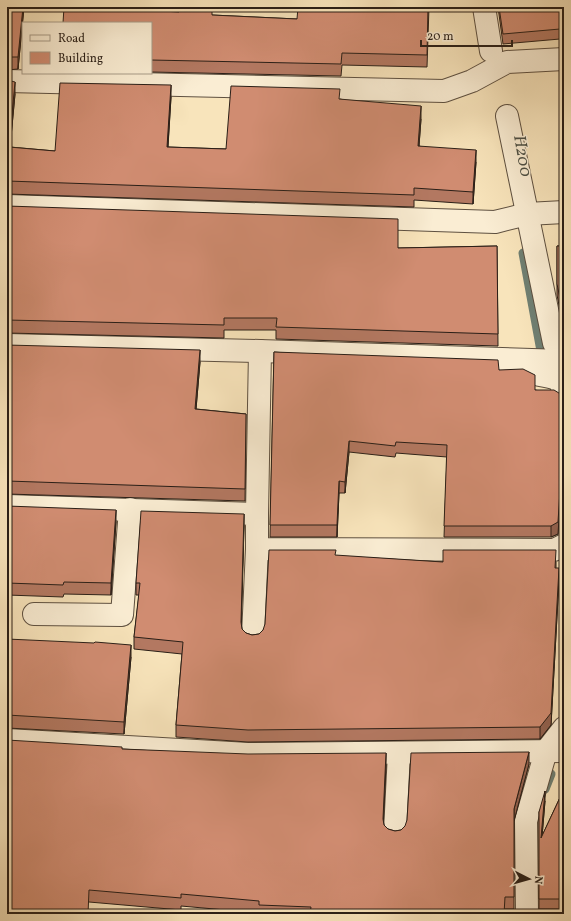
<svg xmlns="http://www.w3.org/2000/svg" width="571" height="921" viewBox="0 0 571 921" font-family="Vollkorn,serif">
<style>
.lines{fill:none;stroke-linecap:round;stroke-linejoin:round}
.stream{stroke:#6f7f72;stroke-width:9}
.minor-casing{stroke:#5e5040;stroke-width:24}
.minor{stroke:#faedd3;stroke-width:22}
.wall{fill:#b37861;stroke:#2a1f17}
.shaded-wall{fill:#92624f;stroke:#2a1f17}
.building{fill:#d08c71;stroke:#2a1f17}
.labels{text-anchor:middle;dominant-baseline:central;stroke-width:3;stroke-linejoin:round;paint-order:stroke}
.water-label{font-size:17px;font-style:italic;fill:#4c4f44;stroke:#faedd3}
</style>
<rect width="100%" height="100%" fill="#f8e4bb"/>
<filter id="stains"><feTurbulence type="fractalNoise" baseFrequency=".005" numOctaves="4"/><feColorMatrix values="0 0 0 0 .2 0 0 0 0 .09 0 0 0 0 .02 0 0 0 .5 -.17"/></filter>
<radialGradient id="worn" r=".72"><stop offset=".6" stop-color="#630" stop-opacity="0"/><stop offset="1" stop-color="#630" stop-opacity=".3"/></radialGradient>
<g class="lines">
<g class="stream">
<polyline points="523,253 541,351"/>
<polyline points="560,459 564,483"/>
<polyline points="545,789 551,774"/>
</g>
<g class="minor-casing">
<g id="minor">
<polyline points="484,7 491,51"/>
<polyline points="7,81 444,91 472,81 507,62 564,59"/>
<polyline points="507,116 554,343"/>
<polyline points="7,206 495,222 527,214 564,212"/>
<polyline points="7,345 260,351 564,361"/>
<path d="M527,368C536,378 549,374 560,381L564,394"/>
<polyline points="7,506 257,514 257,549 554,550 564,545"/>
<polyline points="257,514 260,351"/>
<polyline points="34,614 122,615 130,509"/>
<polyline points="253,635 257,549"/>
<polyline points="7,740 248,754 564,751"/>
<polyline points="395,831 399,753"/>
<polyline points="527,914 526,821 546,751 564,728"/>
</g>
</g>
<use href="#minor" class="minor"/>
</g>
<g class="wall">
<polygon points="7,7 24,7 18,69 7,70"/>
<polygon points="64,7 131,7 131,9 212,15 297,19 429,7 427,67 342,65 341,76 151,72 151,23"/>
<polygon points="498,7 564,7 564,47 560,47 560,39 503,44"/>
<polygon points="562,61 564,61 564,110 562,72"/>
<polygon points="7,80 15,94 10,147 55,151 171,97 168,147 226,149 340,99 421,119 419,146 476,162 473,204 414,200 414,207 7,194"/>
<polygon points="7,206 398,248 497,246 498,346 276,339 276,330 224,330 224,338 7,333"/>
<polygon points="557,246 564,246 564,330 557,295"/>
<polygon points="7,345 200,362 196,409 246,414 245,501 7,494"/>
<polygon points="274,352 499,370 535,390 562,395 564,395 564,440 558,534 551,537 444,537 447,457 396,453 395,457 349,452 345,493 339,493 337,537 270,537"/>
<polygon points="7,506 116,522 111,595 64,594 63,597 7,595"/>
<polygon points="244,526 241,624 242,629 246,633 252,635 259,634 263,630 336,556 443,562 556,562 556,568 559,580 551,725 540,739 248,742 176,737 176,725 182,654 134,649 134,637 139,595 136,595 136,583"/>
<polygon points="7,639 131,657 124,734 7,728"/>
<polygon points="122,749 386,765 383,821 384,825 388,829 395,831 401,830 529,764 514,820 514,909 505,909 505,914 259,914 259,913 181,906 181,910 89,902 7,914"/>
<polygon points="564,789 564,909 539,909 539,812 545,801 542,836"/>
</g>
<g class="shaded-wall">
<polygon points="23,7 24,7 18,69 18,57"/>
<polygon points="15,82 15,94 9,159 9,147"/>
<polygon points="171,85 171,97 167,160 167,147"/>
<polygon points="421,106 421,119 418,158 418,146"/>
<polygon points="476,150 476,162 473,204 473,192"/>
<polygon points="200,350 200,362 195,421 195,409"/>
<polygon points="564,428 564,440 558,534 551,537 551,526"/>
<polygon points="349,441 349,452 345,493 345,482"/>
<polygon points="339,481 339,493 337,537 337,525"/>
<polygon points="116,510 116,522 111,595 111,583"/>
<polygon points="244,514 244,526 241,634 241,622"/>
<polygon points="559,568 559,580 551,725 540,739 540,727"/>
<polygon points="131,645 131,657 124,734 124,722"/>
<polygon points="529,752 529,764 514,821 514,809"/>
<polygon points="386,753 386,765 383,831 383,819"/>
<polygon points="545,791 545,801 541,849 541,838"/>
</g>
<g class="building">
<polygon points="7,7 23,7 18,57 7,57"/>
<polygon points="64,7 130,7 130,9 179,12 179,7 212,7 212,15 297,19 298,7 428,7 427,55 342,53 341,64 151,60 151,23 63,23"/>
<polygon points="499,7 564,7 564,37 560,36 560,29 503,34"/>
<polygon points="562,61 564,61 564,100"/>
<polygon points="7,80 15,82 9,147 55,151 60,83 171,85 167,147 226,149 231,86 340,89 339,99 421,106 418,146 476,150 473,192 414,188 414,195 7,181"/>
<polygon points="7,206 398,219 398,248 497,246 498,334 276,327 277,318 224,318 224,325 7,320"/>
<polygon points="557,246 564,246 564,318 557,284"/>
<polygon points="7,345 200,350 195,409 246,414 245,489 7,481"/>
<polygon points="274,352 498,360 499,370 523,369 535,375 535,390 554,390 562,395 564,395 564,428 558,522 551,526 444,526 447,445 396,442 395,446 349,441 345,482 339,481 337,525 270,525"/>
<polygon points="7,506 116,510 111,583 64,582 63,585 7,583"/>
<polygon points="141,511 244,514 241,622 242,629 246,633 252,635 259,634 263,630 265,624 269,550 336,550 335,555 443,562 443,550 556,550 555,568 559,568 551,713 540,727 248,730 176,725 183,642 134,637 140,583 136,583"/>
<polygon points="7,639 94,643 95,642 131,645 124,722 7,715"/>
<polygon points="7,740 122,747 122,749 248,754 386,753 383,819 384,825 388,829 395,831 401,830 405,826 407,820 411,753 529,752 514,809 514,897 505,897 504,914 310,914 311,907 259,905 259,901 181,894 181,898 89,890 88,914 7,914"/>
<polygon points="564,789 564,899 539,899 539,812 545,791 541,838"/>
</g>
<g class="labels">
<g class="water-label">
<text transform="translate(522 156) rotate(80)">H200</text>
</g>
</g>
<rect width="571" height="921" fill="none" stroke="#f8e4bb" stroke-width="24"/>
<rect x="8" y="8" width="555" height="905" fill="none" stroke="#2a1f17" stroke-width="2"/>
<rect x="12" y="12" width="547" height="897" fill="none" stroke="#2a1f17"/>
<rect x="22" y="22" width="130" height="52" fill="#faedd3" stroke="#a79b88"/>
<rect x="30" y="35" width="20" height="6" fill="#faedd3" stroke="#a79b88"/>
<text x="58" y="42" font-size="12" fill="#2a1f17">Road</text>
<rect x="30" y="52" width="20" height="12" fill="#d08c71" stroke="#a79b88"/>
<text x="58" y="62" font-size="12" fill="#2a1f17">Building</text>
<g transform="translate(529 879) rotate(96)" stroke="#faedd3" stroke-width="3" paint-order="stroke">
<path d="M0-3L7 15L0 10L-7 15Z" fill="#2a1f17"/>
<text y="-6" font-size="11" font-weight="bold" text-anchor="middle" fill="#2a1f17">N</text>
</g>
<path d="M421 40v6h91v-6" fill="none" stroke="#2a1f17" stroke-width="2"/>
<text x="427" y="40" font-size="12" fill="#2a1f17" stroke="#faedd3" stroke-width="3" paint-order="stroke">20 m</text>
<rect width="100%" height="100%" filter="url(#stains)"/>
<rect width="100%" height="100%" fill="url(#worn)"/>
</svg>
